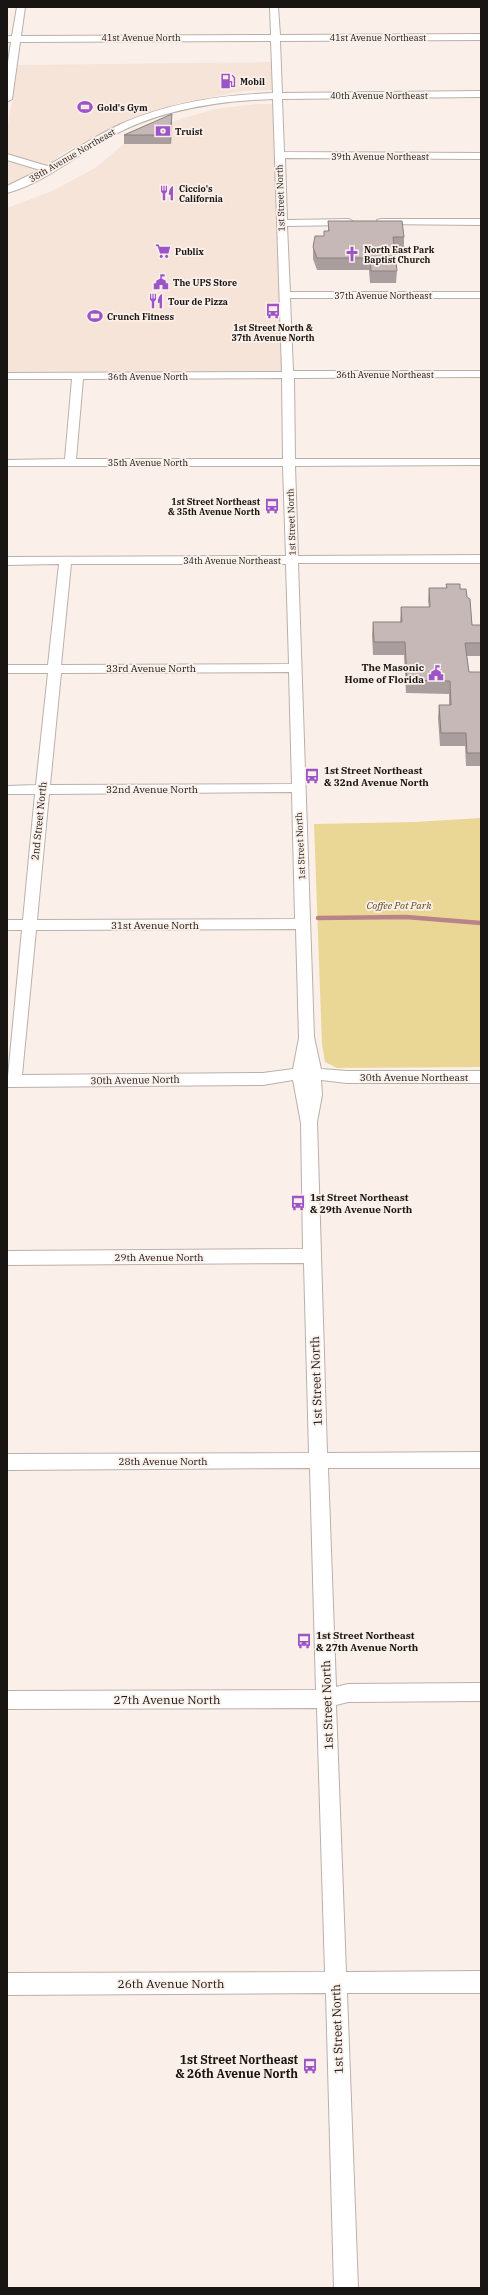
<svg xmlns="http://www.w3.org/2000/svg" width="488" height="2295" viewBox="0 0 488 2295" font-family="'IBM Plex Serif',serif">
<style>
.built{fill:#f6e4d9}
.green{fill:#ead796}
.lines{fill:none;stroke-linecap:round;stroke-linejoin:round}
.stream{stroke:#b98489;stroke-width:4.5}
.minor-casing{stroke:#bab0aa;stroke-width:2}
.minor{fill:#fff;fill-rule:evenodd}
.wall{fill:#a99e9d}
.shaded-wall{fill:#8a817f}
.building{fill:#c5b8b6;stroke:#8a817f}
.labels{text-anchor:middle;dominant-baseline:central;stroke-width:3.5;stroke-linejoin:round;paint-order:stroke}
.far-street-label{font-size:9px;fill:#191513;stroke:#fbf0e9}
.far-poi-label{font-size:9px;font-weight:bold;fill:#191513;stroke:#fbf0e9;text-anchor:start}
.poi-label{font-size:10px;font-weight:bold;fill:#191513;stroke:#fbf0e9;text-anchor:start}
.street-label{font-size:10px;fill:#191513;stroke:#fbf0e9}
.park-label{font-size:10px;font-style:italic;fill:#584a18;stroke:#fbf0e9}
.near-street-label{font-size:12px;fill:#191513;stroke:#fbf0e9}
.near-poi-label{font-size:12px;font-weight:bold;fill:#191513;stroke:#fbf0e9;text-anchor:end}
</style>
<rect width="100%" height="100%" fill="#fbf0e9"/>
<g class="built">
<polygon points="272,62 273,90 243,91 176,104 113,127 61,154 48,167 7,155 7,130 18,65"/>
<polygon points="257,104 273,104 283,371 7,372 7,208 52,191 95,168 132,137 170,122 215,109"/>
<polygon points="7,160 21,163 42,171 7,187"/>
</g>
<polygon class="green" points="481,818 481,1067 337,1068 325,1062 322,1045 314,824 414,822"/>
<g class="lines">
<polyline class="stream" points="318,918 406,917 481,923"/>
<g class="minor-casing">
<g id="minor">
<path d="M17,7H25L21,36L271,35L270,7H278L280,35L481,34V40L280,41L282,93L481,91V97L282,99L284,152L481,153V159L285,158L287,220L349,219L354,222L349,225L287,226L290,292H481V298H290L293,371H481V377L294,378L295,459H481V465L295,466L298,556L481,555V563H298L314,1037L321,1069L347,1071H481V1083H347L321,1080L322,1095L317,1122L327,1453L481,1452V1468H328L336,1687L348,1684L481,1683V1701L348,1702L336,1705L346,1972L481,1971V1993H347L358,2288H334L326,1993L7,1995V1973L325,1972L317,1708L7,1709V1691L316,1690L310,1468L7,1470V1454L309,1453L304,1263L7,1265V1251L303,1249L301,1123L293,1080L263,1085L7,1087L22,930H7V920H23L35,794H7V786L36,785L48,673H7V665H48L59,564L7,565V557L286,556L283,466H7V460L65,459L72,379H7V373L282,372L273,99C216,101 158,110 108,138C77,155 42,184 7,193V186L40,170L7,160V154L47,166C71,152 95,136 121,124C168,103 221,95 273,93L271,41L20,42L12,99L7,102V69L11,42H7V36H12ZM282,378L283,459H76L83,379ZM71,564H286L289,664L61,665ZM289,672L292,784L50,785L61,673ZM292,792L295,919L37,920L49,794ZM296,929L299,1038L293,1069L263,1073L22,1075L36,930Z"/>
<polygon points="381,219 481,219 481,225 377,224 377,220"/>
</g>
</g>
<use href="#minor" class="minor"/>
</g>
<g class="wall">
<polygon points="172,123 171,144 124,144 124,135"/>
<polygon points="328,221 404,237 404,249 394,249 397,271 396,283 370,283 369,270 317,270 313,259 313,247 328,231"/>
<polygon points="446,584 460,589 467,597 472,625 481,625 481,656 467,656 469,672 481,672 481,766 466,766 465,746 440,746 438,718 439,705 449,705 449,694 406,693 404,655 373,655 372,635 373,622 400,622 401,607 429,607 428,601 429,588 446,588"/>
</g>
<polygon class="shaded-wall" points="172,114 172,123 171,144 170,135"/>
<g class="building">
<polygon points="172,114 170,135 124,135"/>
<polygon points="328,221 402,221 404,237 393,237 397,271 371,271 370,258 317,258 313,247 315,236 324,236 324,231 329,231"/>
<polygon points="446,584 460,584 460,589 466,589 467,597 470,599 472,625 481,625 481,643 465,643 469,672 481,672 481,753 467,753 466,733 441,733 439,705 451,705 450,681 407,680 405,642 374,642 373,622 402,622 401,607 430,607 429,588 447,588"/>
</g>
<defs>
<g id="fuel-bare" transform="scale(1.2)"><path d="M-5.5-6h7V0h2V4h1.3V-2.5L3-4.5l.8-.8L6-3V5H2.5V1h-1V6h-7ZM-4.2-4.7v3.2H.2V-4.7Z" fill="#9c54c8" stroke="#fbf0e9" stroke-width="2.5" paint-order="stroke"/></g>
<g id="stadium-bare" transform="scale(1.2)"><path d="M0-5a6.5 5 0 1 0 0 10a6.5 5 0 1 0 0-10ZM-3.5-1.8h7v3.6h-7Z" fill="#9c54c8" stroke="#fbf0e9" stroke-width="2.5" paint-order="stroke"/></g>
<g id="bank-bare" transform="scale(1.2)"><path d="M-6-4H6V4H-6ZM0-2.3a2.3 2.3 0 1 0 0 4.6a2.3 2.3 0 1 0 0-4.6Z" fill="#9c54c8" stroke="#fbf0e9" stroke-width="2.5" paint-order="stroke"/></g>
<g id="restaurant-bare" transform="scale(1.2)"><path d="M-5-6h1v4h1v-4h1v4h1v-4h1v5L-1.5 .5V6h-2V.5L-5-1ZM5-6V6H3V1.5H1.5Q1.5-4 5-6Z" fill="#9c54c8" stroke="#fbf0e9" stroke-width="2.5" paint-order="stroke"/></g>
<g id="supermarket-bare" transform="scale(1.2)"><path d="M-6-5.5h2.5l.6 2H6L4.5 2H-2.5L-4.4-4H-6ZM-1.5 3.2a1.3 1.3 0 1 0 .1 0ZM3 3.2a1.3 1.3 0 1 0 .1 0Z" fill="#9c54c8" stroke="#fbf0e9" stroke-width="2.5" paint-order="stroke"/></g>
<g id="church-bare" transform="scale(1.2)"><path d="M-1.2-6h2.4v3.5h3.3v2.4h-3.3V6h-2.4V-.1h-3.3v-2.4h3.3Z" fill="#9c54c8" stroke="#fbf0e9" stroke-width="2.5" paint-order="stroke"/></g>
<g id="civic-bare" transform="scale(1.2)"><path d="M-.6-6.5H3V-4.5H.6V-3L4-1V1h2V6H-6V1h2V-1L-.6-3ZM-1.2 2.5V6h2.4V2.5Z" fill="#9c54c8" stroke="#fbf0e9" stroke-width="2.5" paint-order="stroke"/></g>
<g id="bus-bare" transform="scale(1.2)"><path d="M-5-6H5V4H4V6H2V4H-2V6H-4V4H-5ZM-3.5-4V0h7V-4ZM-3.5 1.2v1.5H-2V1.2ZM2 1.2v1.5H3.5V1.2Z" fill="#9c54c8" stroke="#fbf0e9" stroke-width="2.5" paint-order="stroke"/></g>
</defs>
<g fill-rule="evenodd">
<use href="#fuel-bare" x="228" y="81"/>
<use href="#stadium-bare" x="85" y="107"/>
<use href="#bank-bare" x="163" y="131"/>
<use href="#restaurant-bare" x="167" y="193"/>
<use href="#supermarket-bare" x="163" y="251"/>
<use href="#church-bare" x="352" y="254"/>
<use href="#civic-bare" x="161" y="282"/>
<use href="#restaurant-bare" x="156" y="301"/>
<use href="#bus-bare" x="273" y="311"/>
<use href="#stadium-bare" x="95" y="316"/>
<use href="#bus-bare" x="272" y="506"/>
<use href="#civic-bare" x="436" y="673"/>
<use href="#bus-bare" x="312" y="776"/>
<use href="#bus-bare" x="298" y="1203"/>
<use href="#bus-bare" x="304" y="1641"/>
<use href="#bus-bare" x="310" y="2066"/>
</g>
<g class="labels">
<g class="far-street-label">
<text x="141" y="37">41st Avenue North</text>
<text x="378" y="37">41st Avenue Northeast</text>
<text x="379" y="95">40th Avenue Northeast</text>
<text transform="translate(72 155) rotate(-30)">38th Avenue Northeast</text>
<text x="380" y="156">39th Avenue Northeast</text>
<text transform="translate(280 198) rotate(-92)">1st Street North</text>
<text x="383" y="295">37th Avenue Northeast</text>
<text x="385" y="374">36th Avenue Northeast</text>
<text x="148" y="376">36th Avenue North</text>
<text x="148" y="462">35th Avenue North</text>
<text transform="translate(291 522) rotate(-92)">1st Street North</text>
<text x="232" y="560">34th Avenue Northeast</text>
<text transform="translate(300 846) rotate(-93)">1st Street North</text>
</g>
<g class="far-poi-label">
<text x="240" y="81">Mobil</text>
<text x="97" y="107">Gold's Gym</text>
<text x="175" y="131">Truist</text>
<text x="179" y="188">Ciccio's<tspan x="179" dy="10">California</tspan></text>
<text x="364" y="249">North East Park<tspan x="364" dy="10">Baptist Church</tspan></text>
<text x="175" y="251">Publix</text>
<text x="173" y="282">The UPS Store</text>
<text x="168" y="301">Tour de Pizza</text>
<text x="107" y="316">Crunch Fitness</text>
<text x="273" y="327" text-anchor="middle">1st Street North &amp;<tspan x="273" dy="10">37th Avenue North</tspan></text>
<text x="260" y="501" text-anchor="end">1st Street Northeast<tspan x="260" dy="10">&amp; 35th Avenue North</tspan></text>
</g>
<g class="poi-label">
<text x="424" y="667" text-anchor="end">The Masonic<tspan x="424" dy="12">Home of Florida</tspan></text>
<text x="324" y="770">1st Street Northeast<tspan x="324" dy="12">&amp; 32nd Avenue North</tspan></text>
<text x="310" y="1197">1st Street Northeast<tspan x="310" dy="12">&amp; 29th Avenue North</tspan></text>
<text x="316" y="1635">1st Street Northeast<tspan x="316" dy="12">&amp; 27th Avenue North</tspan></text>
</g>
<g class="street-label">
<text x="151" y="668">33rd Avenue North</text>
<text x="152" y="789">32nd Avenue North</text>
<text transform="translate(39 821) rotate(-84)">2nd Street North</text>
<text x="155" y="925">31st Avenue North</text>
<text x="414" y="1077">30th Avenue Northeast</text>
<text transform="translate(135 1080) rotate(-1)">30th Avenue North</text>
<text x="159" y="1257">29th Avenue North</text>
<text x="163" y="1461">28th Avenue North</text>
</g>
<g class="park-label">
<text x="399" y="905">Coffee Pot Park</text>
</g>
<g class="near-street-label">
<text transform="translate(316 1381) rotate(-92)">1st Street North</text>
<text x="167" y="1699">27th Avenue North</text>
<text transform="translate(327 1705) rotate(-92)">1st Street North</text>
<text x="171" y="1983">26th Avenue North</text>
<text transform="translate(337 2029) rotate(-92)">1st Street North</text>
</g>
<g class="near-poi-label">
<text x="298" y="2059">1st Street Northeast<tspan x="298" dy="14">&amp; 26th Avenue North</tspan></text>
</g>
</g>
<rect width="488" height="2295" fill="none" stroke="#191513" stroke-width="16"/>
</svg>
